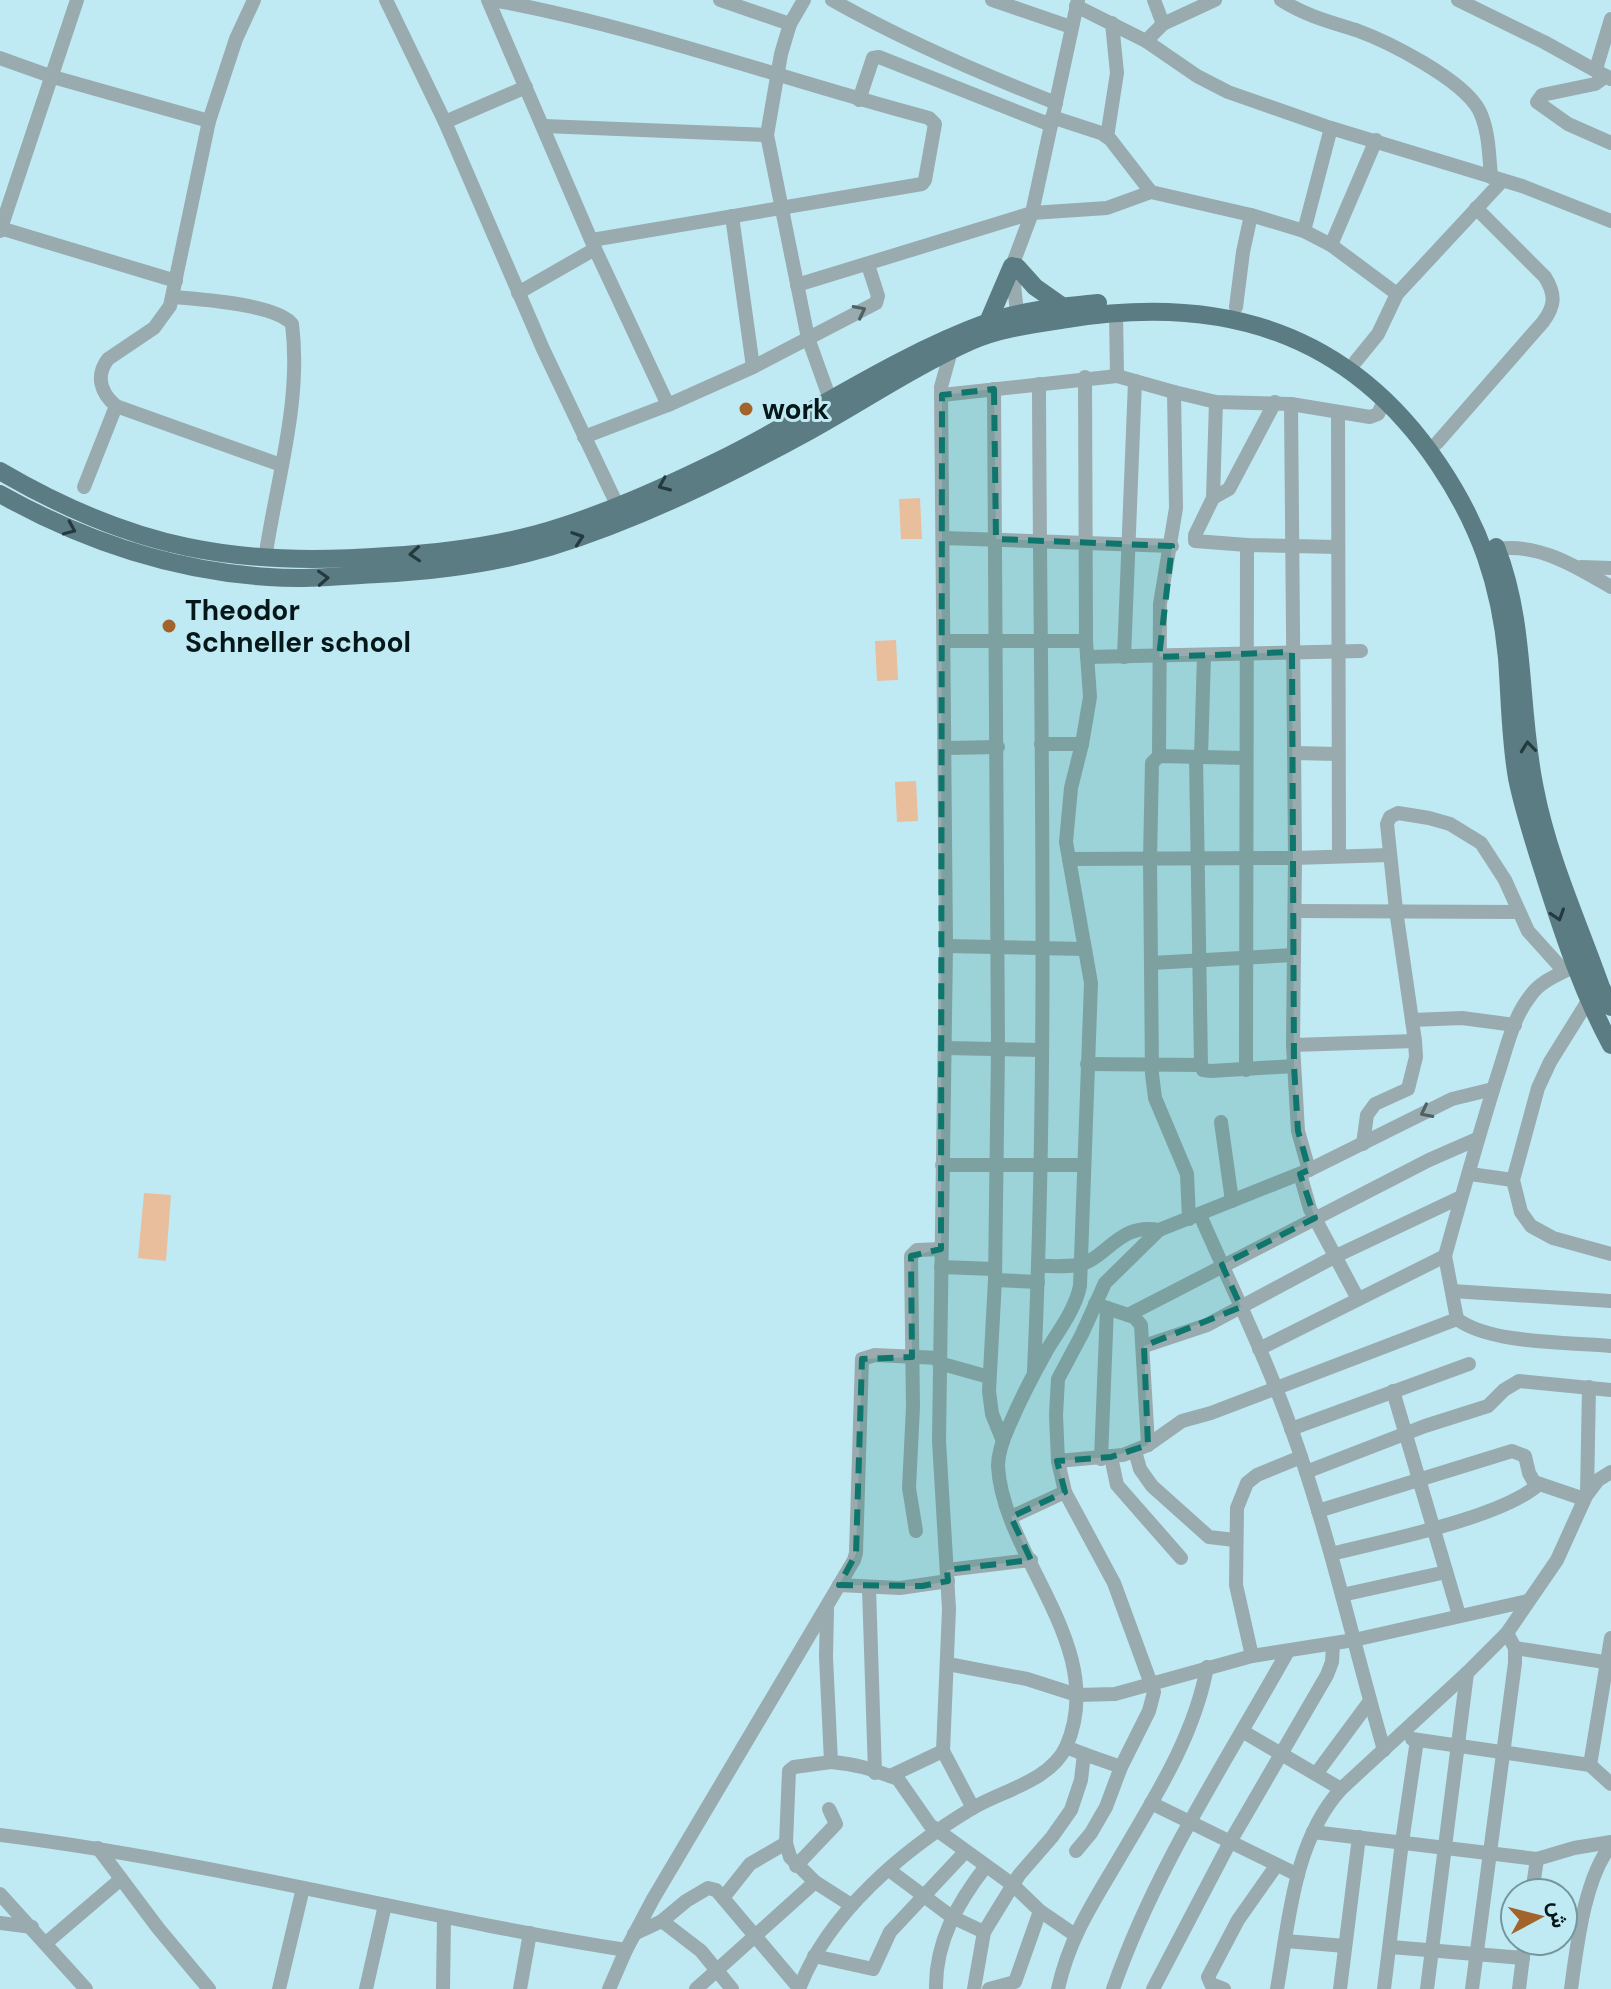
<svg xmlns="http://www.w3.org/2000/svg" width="1611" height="1989" viewBox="0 0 1611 1989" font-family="'DM Sans',Vazirmatn,sans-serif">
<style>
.green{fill:#e9be9d}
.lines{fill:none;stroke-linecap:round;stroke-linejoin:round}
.minor{stroke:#99abae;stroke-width:14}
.major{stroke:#5b7c83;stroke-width:18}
.oneway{stroke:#506164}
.oneway2{stroke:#243a3f}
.marked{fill:#0f766e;fill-opacity:0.2;stroke:#0f766e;stroke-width:6;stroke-dasharray:16 10;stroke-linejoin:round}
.poi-dot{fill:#a3642b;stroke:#bfeaf3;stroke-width:3}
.labels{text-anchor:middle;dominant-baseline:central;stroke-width:6;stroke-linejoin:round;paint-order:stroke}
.poi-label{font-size:28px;font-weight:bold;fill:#06171a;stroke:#bfeaf3;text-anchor:start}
</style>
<rect width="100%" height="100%" fill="#bfeaf3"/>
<g class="green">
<polygon points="920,498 922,539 901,539 899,499"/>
<polygon points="896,640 898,680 877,681 875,641"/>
<polygon points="916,781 918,821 897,822 895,782"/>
<polygon points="144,1193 171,1195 166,1261 138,1258"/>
</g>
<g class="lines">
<g class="minor">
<path d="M254,0L236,39L209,121L170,306L154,328L108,359C95,376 101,393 116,406L281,465"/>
<polyline points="386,0 445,122 543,349 621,513"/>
<polyline points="488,0 595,249 668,405"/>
<path d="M493,0C641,27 784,80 929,118L935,124L925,180L922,184L592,240"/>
<polyline points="720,0 790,24"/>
<polyline points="804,0 790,24 781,54 767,135 808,338 831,402"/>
<path d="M832,0C903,40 979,73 1056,103"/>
<polyline points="992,0 1071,27"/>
<polyline points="1154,0 1163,24"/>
<path d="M1281,0C1304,15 1330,22 1356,30C1389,42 1462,79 1479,110C1489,130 1489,155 1491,177"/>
<polyline points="1458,0 1544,42 1611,79"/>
<polyline points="1076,6 1146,41 1197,76 1228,92 1331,128 1522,186 1611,221"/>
<polyline points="1146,41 1163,24 1215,0"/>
<polyline points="0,58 53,77 209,121"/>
<polyline points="1596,69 1611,19"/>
<polyline points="1606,76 1595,84 1542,95 1537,102 1568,124 1611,143"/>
<polyline points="859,100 873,58 879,57 1051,125"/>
<polyline points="1052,117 1101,133 1110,139 1151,192"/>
<polyline points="445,122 526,87"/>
<polyline points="544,126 767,135"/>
<polyline points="1107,137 1117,73 1112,23"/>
<polyline points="732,216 753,367"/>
<polyline points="0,228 176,281"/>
<polyline points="0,231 77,0"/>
<polyline points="1304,231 1331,128"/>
<polyline points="1331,245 1376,140"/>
<polyline points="797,285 1032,213 1107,208 1151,192 1251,215 1304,231 1331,245 1397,294"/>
<polyline points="518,293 595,249"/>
<path d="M173,297C199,299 275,304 292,324C302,402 276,482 265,559"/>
<polyline points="1236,307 1243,252 1251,215"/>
<polyline points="1018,322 1012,266 1032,213 1078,0"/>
<polyline points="951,351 941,387 946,946 939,1441 949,1609 943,1751 973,1808"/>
<polyline points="1356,361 1378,334 1397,294 1502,181"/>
<polyline points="1117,376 1174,392 1176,508 1160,604 1159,756"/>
<polyline points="994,389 998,1049 995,1280 989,1391 992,1414 1003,1441"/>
<polyline points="1174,392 1216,402 1291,404"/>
<polyline points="942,395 1117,376 1116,312"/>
<polyline points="1216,402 1213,498 1195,535 1195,541 1247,545 1337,547"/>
<polyline points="1338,412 1339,856"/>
<polyline points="584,437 668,405 753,367 876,303 878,296 868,265"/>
<path d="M1437,443L1543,322C1555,306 1556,295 1545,277L1476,208"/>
<polyline points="84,487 116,406"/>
<polyline points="1213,498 1229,489 1275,402"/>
<polyline points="944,538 1172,546"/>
<path d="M1498,549C1539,543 1577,567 1611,587"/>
<polyline points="1581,567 1611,568"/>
<polyline points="945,641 1086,641"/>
<polyline points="1087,657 1361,651"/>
<polyline points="1124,657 1135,381"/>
<polyline points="1041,744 1082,744"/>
<polyline points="946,748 998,747"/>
<polyline points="1294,753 1338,754"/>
<polyline points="1201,757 1204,655"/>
<polyline points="1069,859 1295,858 1390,855"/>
<polyline points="1295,911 1519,912"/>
<polyline points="946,946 1084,949"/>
<polyline points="1152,963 1294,955"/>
<polyline points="1588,1001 1550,1062 1538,1088 1513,1180 1521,1212 1531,1226 1553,1238 1611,1254"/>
<polyline points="1412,1020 1462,1018 1515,1025"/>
<polyline points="1293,1045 1415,1041"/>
<polyline points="945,1048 1041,1050"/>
<polyline points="1087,1064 1201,1065 1196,757"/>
<polyline points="1201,1065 1203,1070 1211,1071 1294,1066"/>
<polyline points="1246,1070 1247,545"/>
<polyline points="1221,1122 1232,1201"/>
<polyline points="1363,1144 1367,1115 1375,1104 1408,1089 1416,1057 1415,1041 1396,910 1387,824 1390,817 1398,813 1429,818 1450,824 1481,843 1505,880 1528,931 1564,971"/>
<polyline points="942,1165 1083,1165"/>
<polyline points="1309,1170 1298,1131 1293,1045 1295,858 1291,404 1370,417 1378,414 1385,399"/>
<polyline points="1300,1174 1310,1209 1358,1299"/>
<polyline points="1470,1174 1513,1180"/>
<path d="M1200,1215C1231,1286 1265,1355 1291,1428C1329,1533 1353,1643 1384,1750"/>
<polyline points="1189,1219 1187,1174 1155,1098 1152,1074 1150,859 1152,763 1159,756 1245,758"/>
<path d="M1038,1266C1051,1266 1065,1267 1078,1265C1107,1259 1119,1222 1159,1230"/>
<polyline points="941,1267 994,1269"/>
<polyline points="995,1280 1038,1282"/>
<polyline points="1452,1291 1611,1301"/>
<polyline points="1095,1304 1134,1317 1141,1325 1148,1445"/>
<polyline points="1128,1315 1429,1160 1477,1139"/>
<path d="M1457,1319C1490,1344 1568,1342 1611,1346"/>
<polyline points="1144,1346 1207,1325 1336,1256 1461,1197"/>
<path d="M1259,1349L1445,1256C1462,1195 1479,1134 1498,1074C1507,1047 1513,1017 1531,995C1540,982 1557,975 1571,968"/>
<polyline points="939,1363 989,1377"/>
<path d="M1034,1371C1049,1042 1040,713 1039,384"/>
<polyline points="1393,1391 1459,1615"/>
<polyline points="1291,1429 1469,1364"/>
<polyline points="1135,1451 1140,1469 1152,1486 1209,1537 1235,1540"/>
<polyline points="1111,1457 1117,1485 1181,1558"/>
<polyline points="1101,1459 1107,1308"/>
<polyline points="1058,1461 1123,1455 1148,1445 1182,1421 1211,1413 1457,1319 1445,1256"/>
<polyline points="1306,1472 1425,1426 1488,1406 1504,1390 1519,1381 1611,1390"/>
<polyline points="1587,1494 1589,1387"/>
<polyline points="1318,1511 1512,1451 1525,1456 1529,1473 1534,1482 1584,1499"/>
<polyline points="1011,1517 1065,1492"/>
<polyline points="916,1531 909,1488 913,1407 911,1256 917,1250 941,1249"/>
<path d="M1331,1554C1382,1541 1502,1518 1539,1484"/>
<polyline points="947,1570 1031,1560"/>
<polyline points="839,1585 900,1588 948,1581"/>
<polyline points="869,1588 875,1773"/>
<polyline points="1342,1595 1446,1572"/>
<polyline points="827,1609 826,1657 831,1762 794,1767 789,1771 786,1843 790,1857 815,1882 851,1905"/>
<polyline points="1515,1648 1611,1663"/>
<polyline points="1252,1656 1236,1585 1237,1508 1247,1483 1257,1475 1301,1457"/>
<polyline points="948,1664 1027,1679 1077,1695 1115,1694 1252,1656 1354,1640 1528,1601"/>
<polyline points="1242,1731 1341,1789"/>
<polyline points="1412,1739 1590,1765 1611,1784"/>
<polyline points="1084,1754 1121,1767"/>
<path d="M831,1762C858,1764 873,1770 898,1779L930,1825L1013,1885L1040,1911L1075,1935"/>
<polyline points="1590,1765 1611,1638"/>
<polyline points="1316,1774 1370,1701"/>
<polyline points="890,1776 943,1751"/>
<polyline points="1151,1803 1298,1875"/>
<polyline points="1313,1832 1537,1859 1574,1848 1611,1842"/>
<path d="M0,1835C211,1861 416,1917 626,1950"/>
<polyline points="786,1843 750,1864 723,1898 799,1988"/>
<polyline points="98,1848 158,1928 209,1989"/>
<polyline points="1076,1851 1091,1833 1106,1807 1121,1767 1149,1711 1154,1692 1114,1583 1065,1492 1058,1461 1056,1415 1058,1379 1082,1334 1105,1283 1159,1230 1309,1170 1452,1099 1493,1089"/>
<polyline points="796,1866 836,1824 829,1809"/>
<polyline points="889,1870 952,1917 984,1932"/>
<polyline points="1532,1893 1537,1859"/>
<polyline points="0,1894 86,1989"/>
<polyline points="662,1921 686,1901 708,1888 716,1890 723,1898"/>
<polyline points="0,1923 32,1927"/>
<polyline points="634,1934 662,1921 701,1951 732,1989"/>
<polyline points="1286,1941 1345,1946"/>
<polyline points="46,1943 121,1879"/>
<polyline points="1391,1947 1523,1958"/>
<polyline points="814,1956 873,1969 890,1932 965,1852"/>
<polyline points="279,1989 303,1888"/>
<polyline points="366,1989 385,1905"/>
<polyline points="443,1989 444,1918"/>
<polyline points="520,1989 530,1933"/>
<polyline points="609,1989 626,1950 653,1899 854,1560 856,1553 862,1359 875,1355 939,1358"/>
<polyline points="696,1989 815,1882"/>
<path d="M799,1989C828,1913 903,1850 971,1809C1001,1791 1050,1781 1066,1747C1110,1647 1003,1558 998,1466C998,1452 1003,1439 1009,1426C1020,1400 1033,1375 1047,1350C1059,1330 1075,1310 1080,1286L1091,983L1066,842L1071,788L1082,744L1090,697L1086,641L1085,377"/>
<path d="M936,1989C935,1942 958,1902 986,1866"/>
<polyline points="974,1989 984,1932 1019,1875 1052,1837 1071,1810 1081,1780 1084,1754 1066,1747"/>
<polyline points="989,1989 1015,1982 1040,1911"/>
<path d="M1058,1989C1069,1939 1092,1904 1117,1862C1153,1800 1194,1738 1207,1667"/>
<path d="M1113,1989C1155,1868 1226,1762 1288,1651"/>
<polyline points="1153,1989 1230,1842 1327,1675 1332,1662 1333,1644"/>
<polyline points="1224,1989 1211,1984 1208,1977 1238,1920 1276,1866"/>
<path d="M1277,1989C1289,1922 1293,1842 1341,1789L1467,1673L1507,1633L1557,1560L1586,1496L1598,1480L1611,1472"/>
<polyline points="1340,1989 1359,1837"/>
<polyline points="1384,1989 1402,1842 1417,1740"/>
<polyline points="1427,1989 1467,1673"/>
<polyline points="1472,1989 1515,1663 1515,1648 1507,1633"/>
<polyline points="1519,1989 1525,1941"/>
<path d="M1571,1989C1577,1946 1584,1879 1611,1845"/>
</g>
<g class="major">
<polyline points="1017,267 1035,287 1062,306"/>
<polyline points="988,322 1012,266"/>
<path d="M0,471C133,549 236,567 388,556C439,553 488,547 537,534C602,516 667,486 728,456C813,413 896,356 986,323C1022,310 1060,307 1098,303"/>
<path d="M0,494C84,541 173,571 269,577C305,580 341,576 378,574C437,571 493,564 550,547C640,519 727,476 809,431C863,401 915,366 971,341C1001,328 1035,324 1067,319C1221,294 1349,331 1439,465C1480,526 1500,584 1507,658C1510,698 1510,738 1517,778C1524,813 1536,848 1547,883C1565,939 1583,993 1611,1045"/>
<path d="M1496,547C1527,625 1518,708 1535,789C1548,857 1578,922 1601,987L1611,1007"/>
</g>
</g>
<defs><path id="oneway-chevron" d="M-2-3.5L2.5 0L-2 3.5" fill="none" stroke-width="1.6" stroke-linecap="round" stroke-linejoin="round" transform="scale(2)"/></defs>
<g class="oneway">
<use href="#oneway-chevron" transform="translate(860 311) rotate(-27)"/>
<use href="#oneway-chevron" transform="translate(1426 1112) rotate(153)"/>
</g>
<g class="oneway2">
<use href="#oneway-chevron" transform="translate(664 485) rotate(157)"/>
<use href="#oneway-chevron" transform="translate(70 529) rotate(24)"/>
<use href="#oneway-chevron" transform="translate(578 538) rotate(-19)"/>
<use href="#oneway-chevron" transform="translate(415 554) rotate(176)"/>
<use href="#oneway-chevron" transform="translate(323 578) rotate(-3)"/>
<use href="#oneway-chevron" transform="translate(1528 747) rotate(-96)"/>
<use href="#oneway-chevron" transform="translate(1558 915) rotate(72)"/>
</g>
<path class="marked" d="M994,389L996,539L1172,546L1159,657L1292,652L1294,1066L1298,1131L1309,1170L1300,1174L1315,1218L1222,1265L1241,1307L1144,1346L1148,1445L1111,1457L1057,1461L1065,1492L1011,1517L1031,1560L947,1570L948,1581L922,1586L839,1585L856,1554L862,1359L912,1357L911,1256L941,1249L942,395Z"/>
<g class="poi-dot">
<circle cx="746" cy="409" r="8"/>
<circle cx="169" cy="626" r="8"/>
</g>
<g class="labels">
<g class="poi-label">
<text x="762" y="409">work</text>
<text x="185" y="610">Theodor<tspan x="185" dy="32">Schneller school</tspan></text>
</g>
</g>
<g transform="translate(1539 1917) rotate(83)"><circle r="38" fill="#bfeaf3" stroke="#75969c" stroke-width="2"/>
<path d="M0-6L14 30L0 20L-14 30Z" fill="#a3642b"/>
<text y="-12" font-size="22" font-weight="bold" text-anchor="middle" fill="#06171a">ش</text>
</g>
</svg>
